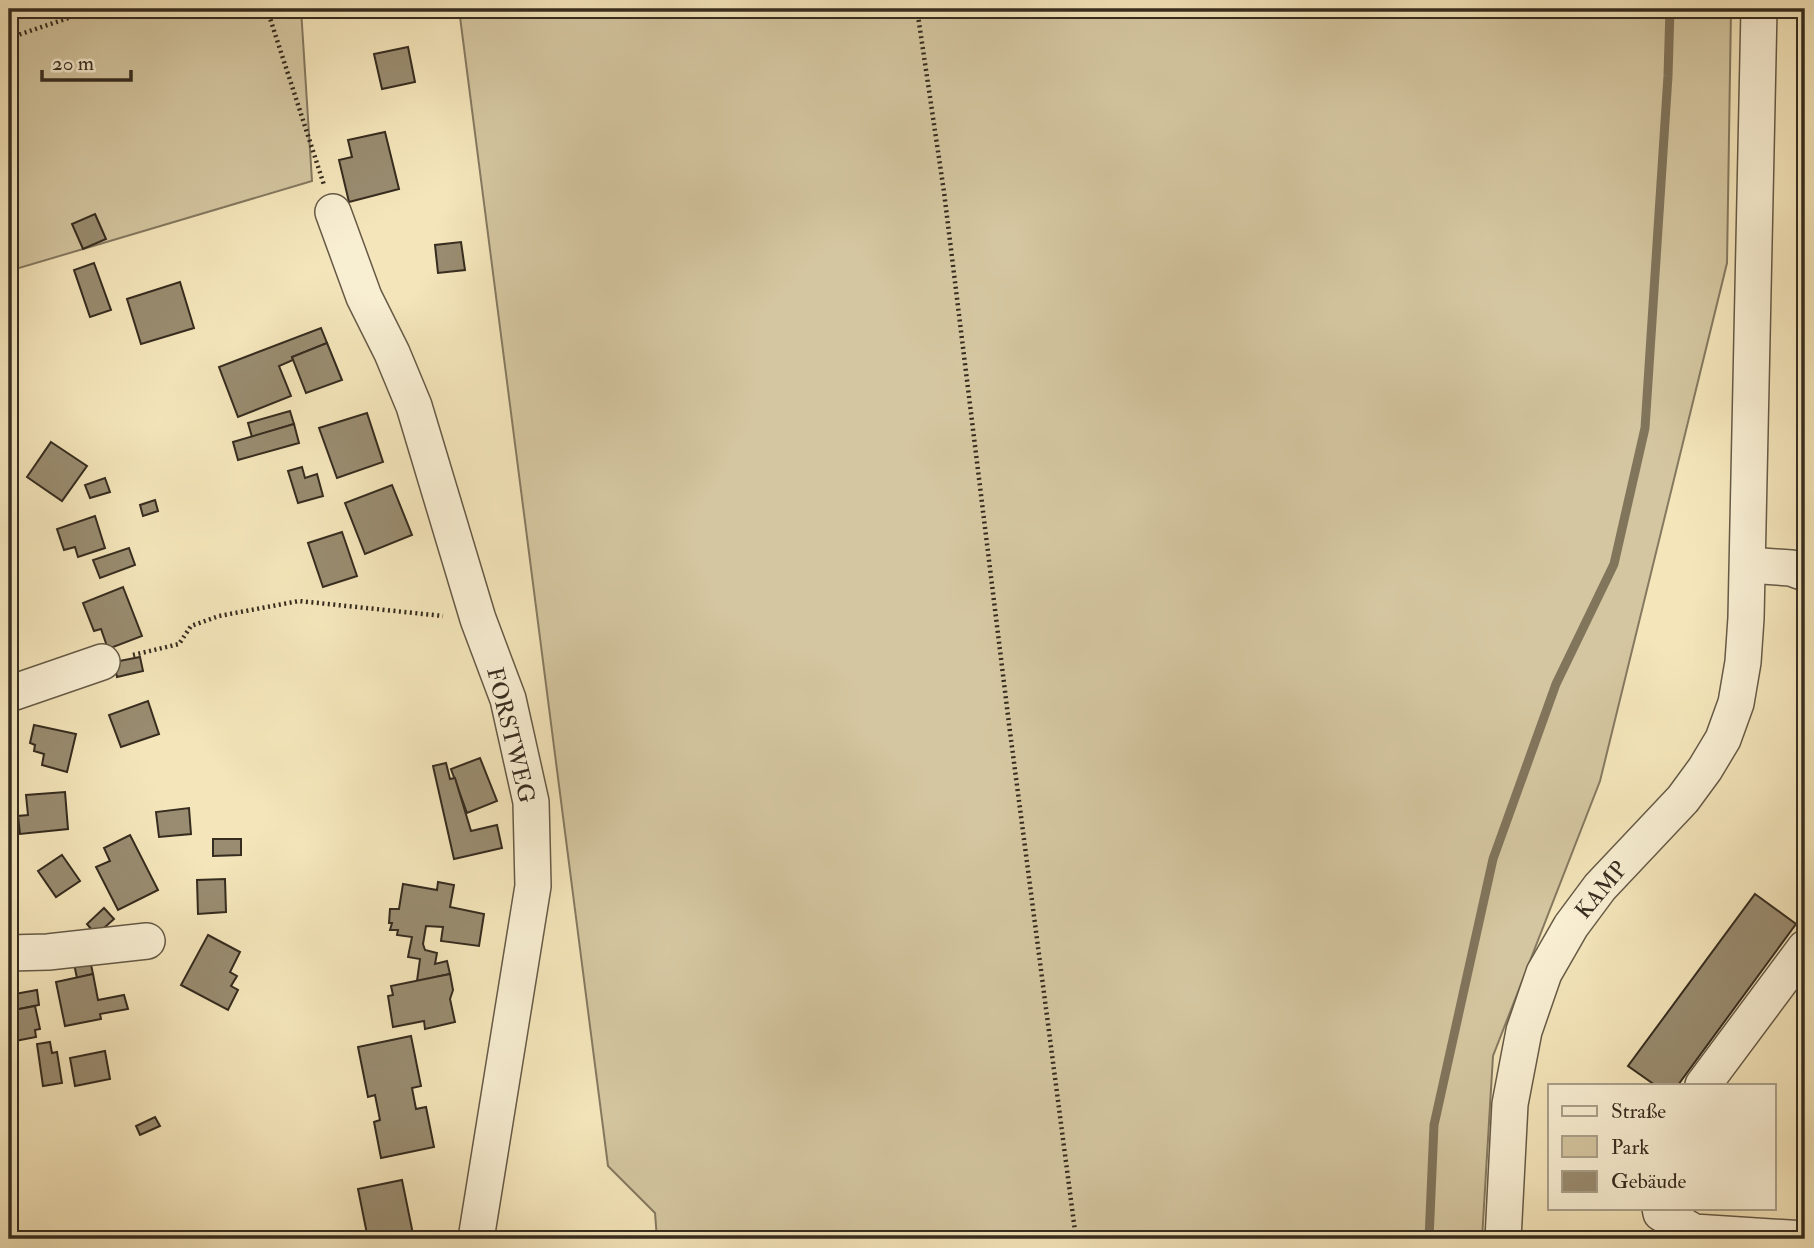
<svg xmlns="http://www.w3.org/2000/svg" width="1814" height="1248" viewBox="0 0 1814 1248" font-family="'IM FELL Double Pica',serif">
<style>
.green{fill:#d4c6a0;stroke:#857960;stroke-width:2}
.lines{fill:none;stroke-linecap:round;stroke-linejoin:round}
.stream{stroke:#81755c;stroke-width:9}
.building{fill:#998c70;stroke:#362c1f;stroke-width:2}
.minor-casing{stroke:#665a46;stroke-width:38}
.path{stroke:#362c1f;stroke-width:4.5;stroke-dasharray:2 3.5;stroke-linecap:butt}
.minor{stroke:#f8eed2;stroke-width:35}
.labels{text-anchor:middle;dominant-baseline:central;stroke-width:7;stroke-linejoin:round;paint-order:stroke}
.street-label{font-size:23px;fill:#362c1f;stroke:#f8eed2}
</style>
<rect width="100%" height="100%" fill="#f4e5ba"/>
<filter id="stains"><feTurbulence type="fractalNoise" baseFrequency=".00286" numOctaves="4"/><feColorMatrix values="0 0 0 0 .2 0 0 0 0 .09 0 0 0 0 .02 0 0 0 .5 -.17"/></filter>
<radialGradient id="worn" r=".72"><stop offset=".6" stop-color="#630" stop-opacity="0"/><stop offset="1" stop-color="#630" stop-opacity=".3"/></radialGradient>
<g class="green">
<polygon points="9,9 301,9 312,181 9,271"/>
<polygon points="459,9 1731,9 1727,263 1600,781 1493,1056 1482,1239 657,1239 655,1213 608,1166"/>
</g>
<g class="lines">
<polyline class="stream" points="1429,1239 1434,1125 1493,859 1556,684 1614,564 1645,428 1668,76 1670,9"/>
</g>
<g class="building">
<polygon points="408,47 415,82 382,89 374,54"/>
<polygon points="385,132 399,189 349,202 339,160 352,157 348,140"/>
<polygon points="95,214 106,239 83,249 72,224"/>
<polygon points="461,242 465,270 438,273 435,245"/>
<polygon points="94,263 111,310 90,317 74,270"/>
<polygon points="180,282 194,328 141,344 127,299"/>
<polygon points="321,328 327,343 292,357 293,360 279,366 291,396 238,417 219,367"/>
<polygon points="327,343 342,380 306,393 292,357"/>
<polygon points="290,411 294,424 252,437 248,423"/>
<polygon points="367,413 383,462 337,478 319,428"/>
<polygon points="294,424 299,443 238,460 233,442"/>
<polygon points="51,442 87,466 62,501 27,477"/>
<polygon points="302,467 305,478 317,474 323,496 298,503 288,471"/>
<polygon points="105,478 110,492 90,498 85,485"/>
<polygon points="392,485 412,535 365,554 345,503"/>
<polygon points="155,500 158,511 143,516 140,505"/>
<polygon points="95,516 105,548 78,557 75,547 64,550 57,529"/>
<polygon points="342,532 357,576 323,587 308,543"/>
<polygon points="129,548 135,565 100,578 93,560"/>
<polygon points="123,587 142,636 108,649 101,629 94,631 83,603"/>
<polygon points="140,657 143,671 117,677 114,662"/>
<polygon points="148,701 159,734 121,747 109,715"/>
<polygon points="34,725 76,734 67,772 42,765 44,754 34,751 35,745 30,743"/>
<polygon points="480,758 497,801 467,813 451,769"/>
<polygon points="446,763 450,779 455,778 471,831 497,825 502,848 454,859 433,766"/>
<polygon points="65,792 68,829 20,834 18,816 28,815 26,795"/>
<polygon points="189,808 191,834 159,837 156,812"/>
<polygon points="130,835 158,890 118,910 96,867 110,861 104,848"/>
<polygon points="213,839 241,839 241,855 213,856"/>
<polygon points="62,855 80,881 56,897 38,871"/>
<polygon points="225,879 226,912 198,914 197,880"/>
<polygon points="438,882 454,885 450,907 484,914 479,946 441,941 443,927 426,926 423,944 425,950 437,953 435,964 447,961 450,974 417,981 420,959 408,957 412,937 397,935 398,930 390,930 392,923 389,923 390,909 399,909 403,884 437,890"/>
<polygon points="1755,894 1796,924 1678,1085 1655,1085 1628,1066"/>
<polygon points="104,908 114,919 96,935 87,924"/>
<polygon points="208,935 240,952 230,972 237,976 231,986 238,990 228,1010 181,985"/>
<polygon points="90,960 93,974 77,978 74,964"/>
<polygon points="93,974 98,1000 124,995 128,1009 100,1014 101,1019 65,1026 56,982"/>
<polygon points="450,974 453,990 450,999 455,1022 425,1029 424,1021 393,1027 388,996 393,995 391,986"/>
<polygon points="37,990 39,1005 9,1011 9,995"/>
<polygon points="35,1006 40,1029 35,1030 36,1037 15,1041 14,1034 9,1035 9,1011"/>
<polygon points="411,1036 421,1086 412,1088 416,1109 426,1107 434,1147 381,1158 374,1122 380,1120 375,1095 368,1097 358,1047"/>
<polygon points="50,1042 52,1053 57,1052 62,1083 43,1086 37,1044"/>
<polygon points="105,1051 110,1079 75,1086 70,1058"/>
<polygon points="155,1117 160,1126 140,1135 136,1126"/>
<polygon points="402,1180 414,1239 368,1239 358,1189"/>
</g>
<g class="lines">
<g class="minor-casing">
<g id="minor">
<polyline points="333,212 364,297 392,353 414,406 478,619 508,699 531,802 533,886 476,1239"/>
<polyline points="1748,565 1791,568 1805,573"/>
<polyline points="9,694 102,662"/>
<polyline points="9,953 48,952 147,941"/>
<polyline points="1703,1085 1805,948"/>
<polyline points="1660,1208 1661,1213 1694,1232 1805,1239"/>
<polyline points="1503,1239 1510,1104 1524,1031 1544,973 1571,926 1600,887 1683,799 1705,769 1723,739 1736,703 1743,662 1746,618 1759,9"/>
</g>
</g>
<g class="path">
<polyline points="267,9 324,185"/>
<polyline points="917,9 944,192 1009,724 1076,1239"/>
<polyline points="9,38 95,9"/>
<polyline points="133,655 179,644 191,626 219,616 299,601 443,616"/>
</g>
<use href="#minor" class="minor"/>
</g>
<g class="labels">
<g class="street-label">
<text transform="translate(511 735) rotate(76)">FORSTWEG</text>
<text transform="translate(1601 890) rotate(-50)">KAMP</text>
</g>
</g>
<rect width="1814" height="1248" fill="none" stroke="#f4e5ba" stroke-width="35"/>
<rect x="10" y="10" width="1793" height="1227" fill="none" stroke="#362c1f" stroke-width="3.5"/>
<rect x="18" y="18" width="1779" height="1213" fill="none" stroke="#362c1f" stroke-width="2"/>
<rect x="1548" y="1084" width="228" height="126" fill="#f8eed2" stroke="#aaa08a" stroke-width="2"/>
<rect x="1562" y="1106" width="35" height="10" fill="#f8eed2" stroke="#aaa08a" stroke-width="2"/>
<text x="1611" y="1118" font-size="21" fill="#362c1f">Straße</text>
<rect x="1562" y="1136" width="35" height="21" fill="#d4c6a0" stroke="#aaa08a" stroke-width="2"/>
<text x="1611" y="1154" font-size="21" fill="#362c1f">Park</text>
<rect x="1562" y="1171" width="35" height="21" fill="#998c70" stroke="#aaa08a" stroke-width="2"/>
<text x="1611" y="1188" font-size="21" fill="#362c1f">Gebäude</text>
<path d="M42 70v10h89v-10" fill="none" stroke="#362c1f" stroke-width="3.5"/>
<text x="52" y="70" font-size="21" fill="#362c1f" stroke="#f8eed2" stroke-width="5" paint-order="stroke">20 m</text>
<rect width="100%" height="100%" filter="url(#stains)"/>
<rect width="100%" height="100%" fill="url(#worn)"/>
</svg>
